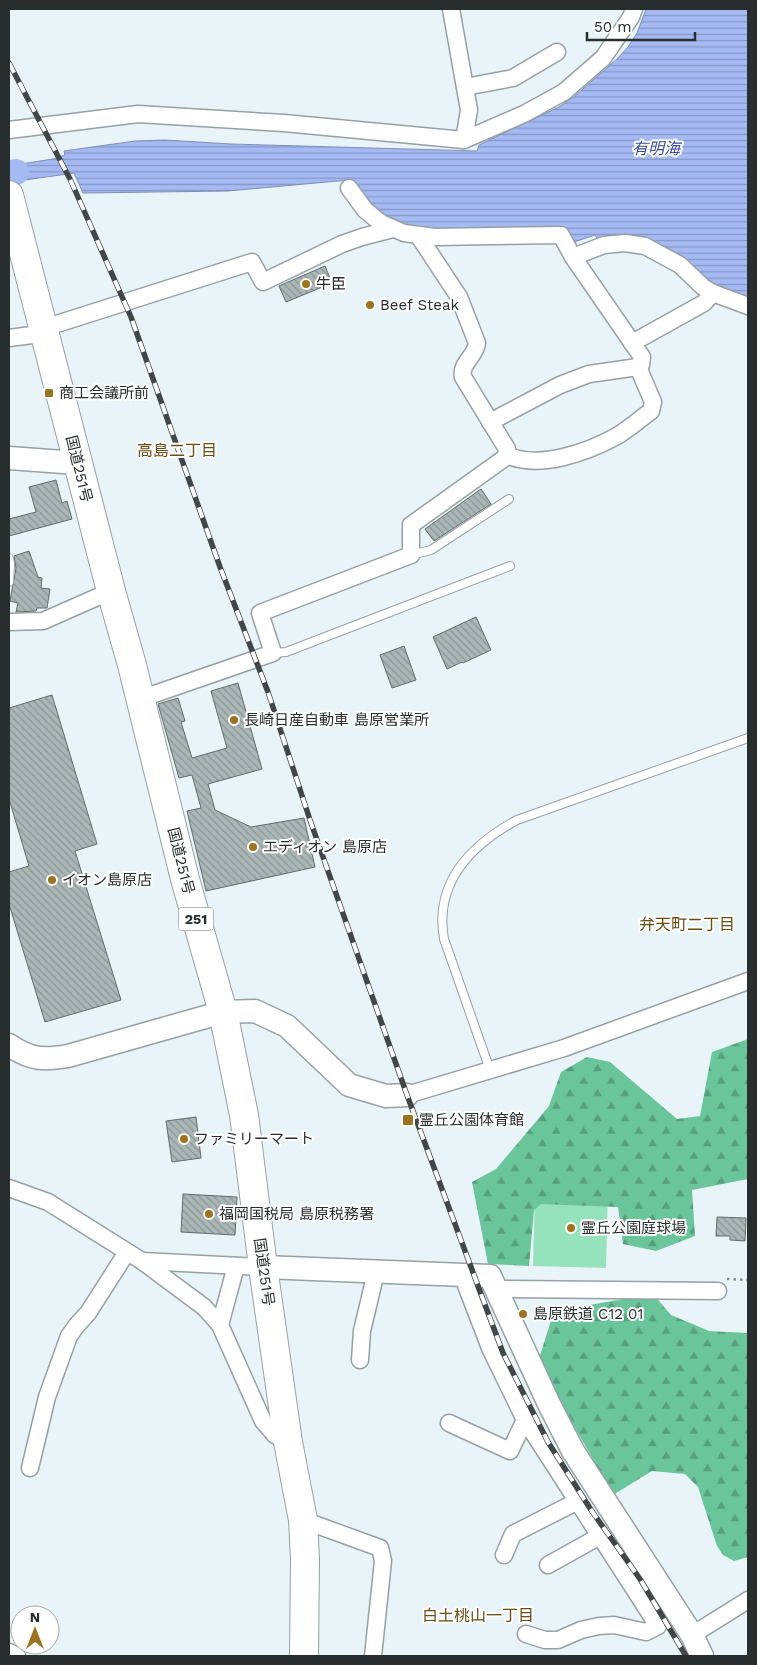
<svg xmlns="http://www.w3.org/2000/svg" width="757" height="1665" viewBox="0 0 757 1665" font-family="'Work Sans','Noto Sans JP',sans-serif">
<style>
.grass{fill:#96e2bc}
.forest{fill:url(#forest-firs)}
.water{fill:url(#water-rules);stroke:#808fb8}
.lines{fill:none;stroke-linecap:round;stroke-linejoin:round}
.river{stroke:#a5b9f3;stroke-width:26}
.building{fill:url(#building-back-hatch);stroke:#616c6b}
.lane-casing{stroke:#96a1a4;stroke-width:10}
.street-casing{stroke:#96a1a4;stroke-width:19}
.secondary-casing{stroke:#96a1a4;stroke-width:25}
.highway-casing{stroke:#96a1a4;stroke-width:30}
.path{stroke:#868e91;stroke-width:2.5;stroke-dasharray:2.5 4;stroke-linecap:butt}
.lane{stroke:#fff;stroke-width:8}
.street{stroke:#fff;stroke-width:16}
.secondary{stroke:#fff;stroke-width:22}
.highway{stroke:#fff;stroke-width:28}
.rail-casing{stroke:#414748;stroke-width:5.5}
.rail{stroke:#fff;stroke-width:4;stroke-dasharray:11;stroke-linecap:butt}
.poi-dot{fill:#9c7321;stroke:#fff;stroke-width:2}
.labels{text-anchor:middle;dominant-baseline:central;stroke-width:4;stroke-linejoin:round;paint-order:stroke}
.shield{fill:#fff;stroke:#686c6d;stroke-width:1}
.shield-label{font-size:14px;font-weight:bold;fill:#282d2e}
.poi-label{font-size:15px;fill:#282d2e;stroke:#fff;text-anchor:start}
.street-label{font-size:15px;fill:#282d2e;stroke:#fff}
.water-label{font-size:16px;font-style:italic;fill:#394da1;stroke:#fff}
.neighbourhood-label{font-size:16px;fill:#694d15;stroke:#fff}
</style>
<defs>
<pattern id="forest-firs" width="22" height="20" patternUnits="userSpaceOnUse" patternTransform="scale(1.25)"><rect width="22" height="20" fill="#6ac59a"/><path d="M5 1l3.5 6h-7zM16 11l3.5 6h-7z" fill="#57a07e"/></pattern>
<pattern id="water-rules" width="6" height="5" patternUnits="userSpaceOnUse" patternTransform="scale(1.25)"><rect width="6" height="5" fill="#a5b9f3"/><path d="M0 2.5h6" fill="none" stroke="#8697c5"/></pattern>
<pattern id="building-back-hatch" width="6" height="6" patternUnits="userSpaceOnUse" patternTransform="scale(1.25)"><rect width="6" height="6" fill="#abb7b6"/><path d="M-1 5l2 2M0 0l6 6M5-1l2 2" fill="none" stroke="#8b9594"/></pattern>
</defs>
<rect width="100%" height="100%" fill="#e9f4f8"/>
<polygon class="grass" points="535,1188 608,1190 606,1268 533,1266"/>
<g class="forest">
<polygon points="748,1039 748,1179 692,1190 695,1236 656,1251 623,1244 618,1207 541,1204 534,1210 529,1266 488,1264 472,1182 496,1169 549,1106 561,1072 587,1057 610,1062 677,1119 700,1116 712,1052"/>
<polygon points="653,1294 671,1315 709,1331 748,1333 748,1557 734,1561 723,1555 717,1546 698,1487 685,1474 652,1471 613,1495 538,1362 554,1311"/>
</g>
<polygon class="water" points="646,9 748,9 748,299 714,287 687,263 598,240 595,235 574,242 564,228 427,230 386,221 362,199 349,180 228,191 83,193 74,173 18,181 14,165 53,159 65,155 64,151 135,141 165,140 231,144 477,151 479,145 559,107 575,96 617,59 628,47 637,33"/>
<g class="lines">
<polyline class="river" points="9,174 16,172"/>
</g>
<g class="building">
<polygon points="325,266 332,283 286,302 279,286"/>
<polygon points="56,480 62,503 67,501 72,519 9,536 9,519 36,512 29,487"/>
<polygon points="481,489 491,504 434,541 425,529"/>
<polygon points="29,551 38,577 42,578 41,588 50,589 47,608 37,608 36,611 16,612 18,603 10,601 16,568 14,556"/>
<polygon points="476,617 491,650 463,663 462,662 447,669 433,637"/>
<polygon points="404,646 416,680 392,688 380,655"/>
<polygon points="238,683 262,769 208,784 215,810 251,827 304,818 315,867 206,891 187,811 201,808 192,775 179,778 158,704 178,698 185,721 181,722 192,758 227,748 211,691"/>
<polygon points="52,695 97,844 75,851 121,1000 45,1022 9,904 9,872 29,866 9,799 9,708"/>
<polygon points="196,1117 201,1158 172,1162 166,1121"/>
<polygon points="183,1194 237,1197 235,1235 181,1232"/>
<polygon points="717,1217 746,1218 745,1241 730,1240 730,1236 716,1236"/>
</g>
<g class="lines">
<g class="lane-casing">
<g id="lane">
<polyline points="411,555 431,550 509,499"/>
<polyline points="9,558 10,564 9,582"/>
<polyline points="273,653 286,652 510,566"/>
<path d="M490,1070L444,939C434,882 471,845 517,820L748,738"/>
</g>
</g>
<g class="street-casing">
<g id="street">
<polyline points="465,87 513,78 557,52"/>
<polyline points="9,130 138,114 284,123 464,140 469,110 451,9"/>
<polyline points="464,140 524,114 564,92 603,58 631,17 634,9"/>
<polyline points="349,188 365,210 381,223 404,233 435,237 561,235 573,257 642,357 641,365 638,367 589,374 560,385 490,422"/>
<polyline points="573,257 604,245 625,243 645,246 680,265 703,287 713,293 748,306"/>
<polyline points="9,338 32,335 44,328 252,262 263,282 342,244 362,237 393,229"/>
<polyline points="632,343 704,303 713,293"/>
<path d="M507,455C539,470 588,452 617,436C629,429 640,419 651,411L653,402L638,367"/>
<polyline points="9,622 43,621 111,591"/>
<path d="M140,699L273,653L260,613L411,555V525L506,457L507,449L463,377C460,363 476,356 477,343L459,297L418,235"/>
<polyline points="407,1095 564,1048 748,981"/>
<polyline points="9,1188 48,1202 142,1261 204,1307 220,1325 263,1421 275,1435 288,1442"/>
<polyline points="142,1261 263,1267"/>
<polyline points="462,1275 490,1348 525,1420 658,1626 646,1632 614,1625 599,1626 581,1630 558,1640 545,1640 526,1634"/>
<polyline points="497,1289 718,1291"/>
<polyline points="220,1325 236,1266"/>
<polyline points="360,1360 362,1331 376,1272"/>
<polyline points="449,1423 510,1451 525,1420"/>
<polyline points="30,1468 47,1397 69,1336 77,1325 88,1313 127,1252"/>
<polyline points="303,1520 380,1548 383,1561 373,1656"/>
<polyline points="504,1555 513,1534 578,1501"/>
<polyline points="548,1565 600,1536"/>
<polyline points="692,1635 748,1600"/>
<polyline points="9,1652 17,1656"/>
</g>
</g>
<g class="secondary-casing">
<g id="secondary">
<polyline points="9,458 77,463"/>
<path d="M9,1045C31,1060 43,1060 68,1056L223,1012L255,1011L287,1026L349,1085L386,1096L407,1095"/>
<polyline points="263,1267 490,1276 549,1404 573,1451 692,1635 702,1656"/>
</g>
</g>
<g class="highway-casing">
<polyline id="highway" points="9,195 111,591 132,665 185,879 223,1012 244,1115 263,1267 288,1442 303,1520 305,1559 304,1656"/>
</g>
<polyline class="path" points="727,1279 748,1280"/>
<use href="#lane" class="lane"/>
<use href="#street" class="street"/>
<use href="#secondary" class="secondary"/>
<use href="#highway" class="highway"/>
<g class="rail-casing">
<polyline id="rail" points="9,63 70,179 131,317 220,567 268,692 310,820 407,1095 503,1353 548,1442 591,1510 640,1579 686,1656"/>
</g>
<use href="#rail" class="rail"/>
</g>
<g class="poi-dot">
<circle cx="306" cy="284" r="5"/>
<circle cx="370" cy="305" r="5"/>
<rect x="44" y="388" width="10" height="10" rx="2.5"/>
<circle cx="234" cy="720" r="5"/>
<circle cx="253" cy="847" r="5"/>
<circle cx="52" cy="880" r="5"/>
<rect x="402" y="1114" width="12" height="12" rx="2.5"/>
<circle cx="184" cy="1139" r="5"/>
<circle cx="209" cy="1214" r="5"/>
<circle cx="571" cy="1228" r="5"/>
<circle cx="523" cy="1314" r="5"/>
</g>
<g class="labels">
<rect class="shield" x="178.5" y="907.5" width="35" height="23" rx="4"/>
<g class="shield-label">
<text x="196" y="919">251</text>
</g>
<g class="poi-label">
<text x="316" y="284">牛臣</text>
<text x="380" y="305">Beef Steak</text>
<text x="59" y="393">商工会議所前</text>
<text x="244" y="720">長崎日産自動車 島原営業所</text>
<text x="263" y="847">エディオン 島原店</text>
<text x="62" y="880">イオン島原店</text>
<text x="419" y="1120">霊丘公園体育館</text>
<text x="194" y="1139">ファミリーマート</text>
<text x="219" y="1214">福岡国税局 島原税務署</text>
<text x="581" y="1228">霊丘公園庭球場</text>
<text x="533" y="1314">島原鉄道 C12 01</text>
</g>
<g class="street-label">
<text transform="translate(79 469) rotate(76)">国道251号</text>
<text transform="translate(181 861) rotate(76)">国道251号</text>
<text transform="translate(264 1272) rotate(82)">国道251号</text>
</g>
<g class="water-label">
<text x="656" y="148">有明海</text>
</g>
<g class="neighbourhood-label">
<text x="177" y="450">高島二丁目</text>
<text x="687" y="924">弁天町二丁目</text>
<text x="478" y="1615">白土桃山一丁目</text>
</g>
</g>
<rect width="757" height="1665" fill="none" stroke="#282d2e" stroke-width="20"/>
<g transform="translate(35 1630)"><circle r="24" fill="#ffffff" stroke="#a9abab"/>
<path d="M0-4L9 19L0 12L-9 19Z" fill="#9c7321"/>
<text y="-8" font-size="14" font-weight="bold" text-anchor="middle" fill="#282d2e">N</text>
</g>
<path d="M587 32v8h108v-8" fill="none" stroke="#282d2e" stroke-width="2.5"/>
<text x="594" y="32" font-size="15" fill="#282d2e" stroke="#ffffff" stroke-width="4" paint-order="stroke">50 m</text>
</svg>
